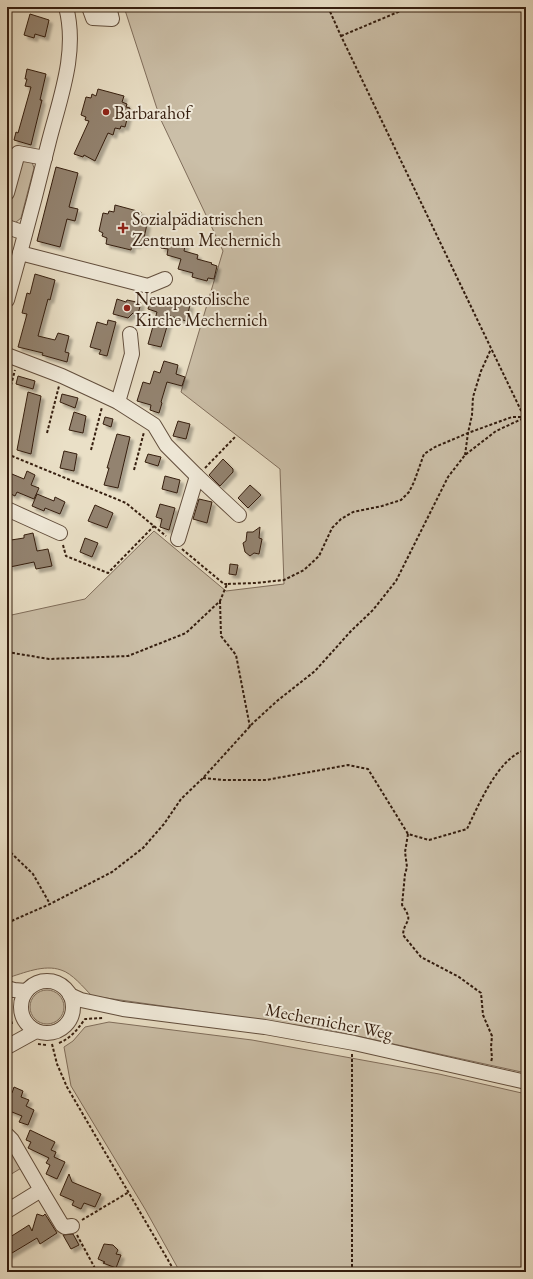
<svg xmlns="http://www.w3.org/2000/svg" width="533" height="1279" viewBox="0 0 533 1279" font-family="'EB Garamond',serif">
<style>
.green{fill:#cbbfa8;stroke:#806e5c}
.building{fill:#93836f;stroke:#351e0f;filter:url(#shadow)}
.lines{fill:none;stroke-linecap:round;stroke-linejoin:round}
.minor-casing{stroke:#624e3d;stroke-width:16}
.path{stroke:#351e0f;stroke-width:2;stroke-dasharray:3 2;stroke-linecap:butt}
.minor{stroke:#f1ebdb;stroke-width:14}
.poi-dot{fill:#8f2418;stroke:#f1ebdb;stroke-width:1.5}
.labels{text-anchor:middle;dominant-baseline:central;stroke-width:4;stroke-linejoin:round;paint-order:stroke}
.poi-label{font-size:18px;fill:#351e0f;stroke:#f1ebdb;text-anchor:start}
.street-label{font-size:18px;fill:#351e0f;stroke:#f1ebdb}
</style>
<defs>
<filter id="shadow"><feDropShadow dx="3.5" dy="3.5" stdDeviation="1" flood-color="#0004"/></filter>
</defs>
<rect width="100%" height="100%" fill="#eae0c7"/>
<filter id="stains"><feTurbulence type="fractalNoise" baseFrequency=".005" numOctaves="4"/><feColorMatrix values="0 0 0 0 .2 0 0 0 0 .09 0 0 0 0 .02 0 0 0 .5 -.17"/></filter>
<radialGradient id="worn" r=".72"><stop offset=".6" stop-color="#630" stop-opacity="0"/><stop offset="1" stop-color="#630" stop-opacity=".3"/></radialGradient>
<g class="green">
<path d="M124,7H526V1073L325,1029L92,996C84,988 72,973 61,970C44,964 24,973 7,978V616L85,599L154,531L226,591L284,584L280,469L181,392L223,251L160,118Z"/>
<polygon points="21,158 32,162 34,168 21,218 15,223 7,221 7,211"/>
<circle cx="47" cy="1007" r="17"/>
<polygon points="109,1022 252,1040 439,1074 526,1094 526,1272 180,1272 145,1209 71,1086 64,1047 73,1041 85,1027"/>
<polygon points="7,1141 23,1167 8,1176 7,1178"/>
</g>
<g class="building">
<polygon points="30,14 49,20 45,37 35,34 34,38 24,35"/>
<polygon points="27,69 46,74 40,100 42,100 31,145 14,140 16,132 18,133 31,87 25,86 27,79 25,79"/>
<polygon points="98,89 124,96 122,102 127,104 126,107 130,108 125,127 121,126 120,129 115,128 113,135 108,133 95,161 84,155 83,157 74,154 89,121 85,120 86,117 81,115 86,97 91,98 92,94 96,96"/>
<polygon points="56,167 78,173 69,207 78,209 75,221 67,219 60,247 37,241"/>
<polygon points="115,205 141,212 139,219 144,220 143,223 147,224 143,243 138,242 137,245 132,244 131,250 106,244 107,238 102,236 103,233 99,231 103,213 108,214 109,211 114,212"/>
<polygon points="164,237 171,239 171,237 186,241 184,251 198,255 197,259 212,263 211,264 217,266 214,279 208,278 207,281 192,277 193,273 178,269 181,259 167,255 168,249 161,248"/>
<polygon points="35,274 55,280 50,300 48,299 38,336 55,340 58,333 69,336 65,352 69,353 67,362 42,355 43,353 18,347 27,314 22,313 27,293 30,294"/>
<polygon points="161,298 190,305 186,321 170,316 161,347 148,344 157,312 148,309 150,301 160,303"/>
<polygon points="117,299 126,302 127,300 141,303 138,314 133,313 128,318 113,314"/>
<polygon points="108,320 116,322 107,356 99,354 101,350 90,347 97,322 107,325"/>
<polygon points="164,361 178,365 176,374 185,377 182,386 167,382 161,402 162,403 159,413 150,410 151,405 137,401 143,382 150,384 154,371 160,373"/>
<polygon points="18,376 35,381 33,389 16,384"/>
<polygon points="28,392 41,396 31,454 17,450"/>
<polygon points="62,394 78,398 75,408 60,402"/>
<polygon points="74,412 86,416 83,433 69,430"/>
<polygon points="105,417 113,419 111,427 103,424"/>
<polygon points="178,421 190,424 186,439 173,436"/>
<polygon points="117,434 130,437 118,488 104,485 109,468 107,468"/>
<polygon points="64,451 77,454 74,471 60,468"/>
<polygon points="148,454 161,457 158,466 145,462"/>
<polygon points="223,459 233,469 233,472 220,486 209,475"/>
<polygon points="27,471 35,475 31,485 39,488 34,499 17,492 15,496 7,492 7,472 24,479"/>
<polygon points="165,476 180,480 177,493 162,489"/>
<polygon points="250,485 261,495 248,508 238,498"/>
<polygon points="37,494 54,501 55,497 65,502 60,514 45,508 44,511 32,506"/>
<polygon points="199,499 212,502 207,523 193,519"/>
<polygon points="160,504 175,508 169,530 160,527 162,519 156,517"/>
<polygon points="95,505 113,513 107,528 88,521"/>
<polygon points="260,527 259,538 262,539 259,554 254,553 250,556 245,552 243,543 246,541 247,532 253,532"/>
<polygon points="33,533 37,551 48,549 52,566 36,569 34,562 10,567 7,551 7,543 11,542 11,540 24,538 24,535"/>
<polygon points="85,538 98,543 92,557 80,552"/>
<polygon points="230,564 238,565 236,575 229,574"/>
<polygon points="14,1087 23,1091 21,1097 29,1100 26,1106 34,1110 28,1125 19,1122 22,1116 7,1110 7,1091 12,1093"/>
<polygon points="30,1130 55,1142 51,1150 56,1152 54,1157 65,1162 57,1179 46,1174 50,1165 46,1163 49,1158 28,1148 31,1142 26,1140"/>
<polygon points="69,1174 72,1182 101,1194 95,1207 84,1203 81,1209 72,1205 74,1201 60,1195"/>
<polygon points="37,1214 43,1216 45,1214 57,1233 40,1244 37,1238 7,1256 7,1239 29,1225 32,1231"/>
<polygon points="73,1234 79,1245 71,1249 63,1235"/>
<polygon points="104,1244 113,1245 118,1250 116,1254 121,1255 116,1268 103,1263 105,1262 98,1259"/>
</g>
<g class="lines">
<g class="minor-casing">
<g id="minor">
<polyline points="89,7 93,18 112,19 109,7"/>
<polyline points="7,193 18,153 45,158"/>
<polyline points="7,227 25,233"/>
<polyline points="20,253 148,286 165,279"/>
<path d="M7,300C22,247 36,194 49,141C60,98 78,52 66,7"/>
<polyline points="7,355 62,376 118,402 154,425 166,445 197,476 239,515"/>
<polyline points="118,402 132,354 130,334"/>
<polyline points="7,509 60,533"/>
<polyline points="178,539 197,476"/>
<circle cx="47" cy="1007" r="26"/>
<polyline points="7,988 14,990 26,991"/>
<polyline points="70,995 81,1000 123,1009 265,1027 354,1043 526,1082"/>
<polyline points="7,1047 36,1031"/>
<polyline points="7,1135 12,1140 41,1190 7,1211"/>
<polyline points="41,1190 62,1225 65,1227 72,1226"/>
</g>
</g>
<g class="path">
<polyline points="328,7 341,36 526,421"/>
<polyline points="341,36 410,7"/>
<polyline points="7,400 15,370"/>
<polyline points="47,433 59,386"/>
<polyline points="91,450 102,407"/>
<polyline points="7,454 126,503 166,536"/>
<polyline points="465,455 468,433 512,417 523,417"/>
<polyline points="205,468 236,436"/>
<polyline points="134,470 144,432"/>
<polyline points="63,545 66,556 108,573 154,526"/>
<polyline points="182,549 224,584 227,584"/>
<polyline points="220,601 221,636 236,655 250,727"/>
<polyline points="7,652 49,659 128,656 186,633 220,601 227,584 255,583 284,580 304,570 319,556 332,528 341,519 353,512 382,506 401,500 409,492 414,482 424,454 435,447 468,433 472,415 473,397 481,371 491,349"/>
<path d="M203,778L224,780H266L348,765L368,769L408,834L429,840L467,829C478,806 499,756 526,750"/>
<path d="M408,834L405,852L407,867L405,874L402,905C415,923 404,919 403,935L421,957L459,977L481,993L483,1015L492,1036L491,1047L492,1058L491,1062"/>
<polyline points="7,849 33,874 50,904"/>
<polyline points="7,923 50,904 112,872 143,848 164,824 181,799 203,778 253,723 277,701 315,671 351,631 373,610 396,581 448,477 465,455 496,431 526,417"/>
<polyline points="7,1008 8,1008 12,1024"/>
<path d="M59,1043C71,1038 77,1030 85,1019L103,1018"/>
<polyline points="38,1044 46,1045"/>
<polyline points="52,1044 57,1064 67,1087 175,1272"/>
<polyline points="7,1162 10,1171 7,1185"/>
<polyline points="82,1220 129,1192"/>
<polyline points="77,1235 97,1272"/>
<polyline points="352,1272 352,1054"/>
</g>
<use href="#minor" class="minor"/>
</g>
<g class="poi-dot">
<circle cx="106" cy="112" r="4"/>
<path d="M121 222h4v4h4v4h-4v4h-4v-4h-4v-4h4z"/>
<circle cx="127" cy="308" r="4"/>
</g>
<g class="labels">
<g class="poi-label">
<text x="114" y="112">Barbarahof</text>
<text x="132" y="218">Sozialpädiatrischen<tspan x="132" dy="21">Zentrum Mechernich</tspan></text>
<text x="135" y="298">Neuapostolische<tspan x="135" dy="21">Kirche Mechernich</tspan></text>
</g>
<g class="street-label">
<text transform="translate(329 1021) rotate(11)">Mechernicher Weg</text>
</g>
</g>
<rect width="533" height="1279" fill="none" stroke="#eae0c7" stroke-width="24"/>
<rect x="8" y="8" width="517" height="1263" fill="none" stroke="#351e0f" stroke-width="2"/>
<rect x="12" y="12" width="509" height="1255" fill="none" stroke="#351e0f"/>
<rect width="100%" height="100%" filter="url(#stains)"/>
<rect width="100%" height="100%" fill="url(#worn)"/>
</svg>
